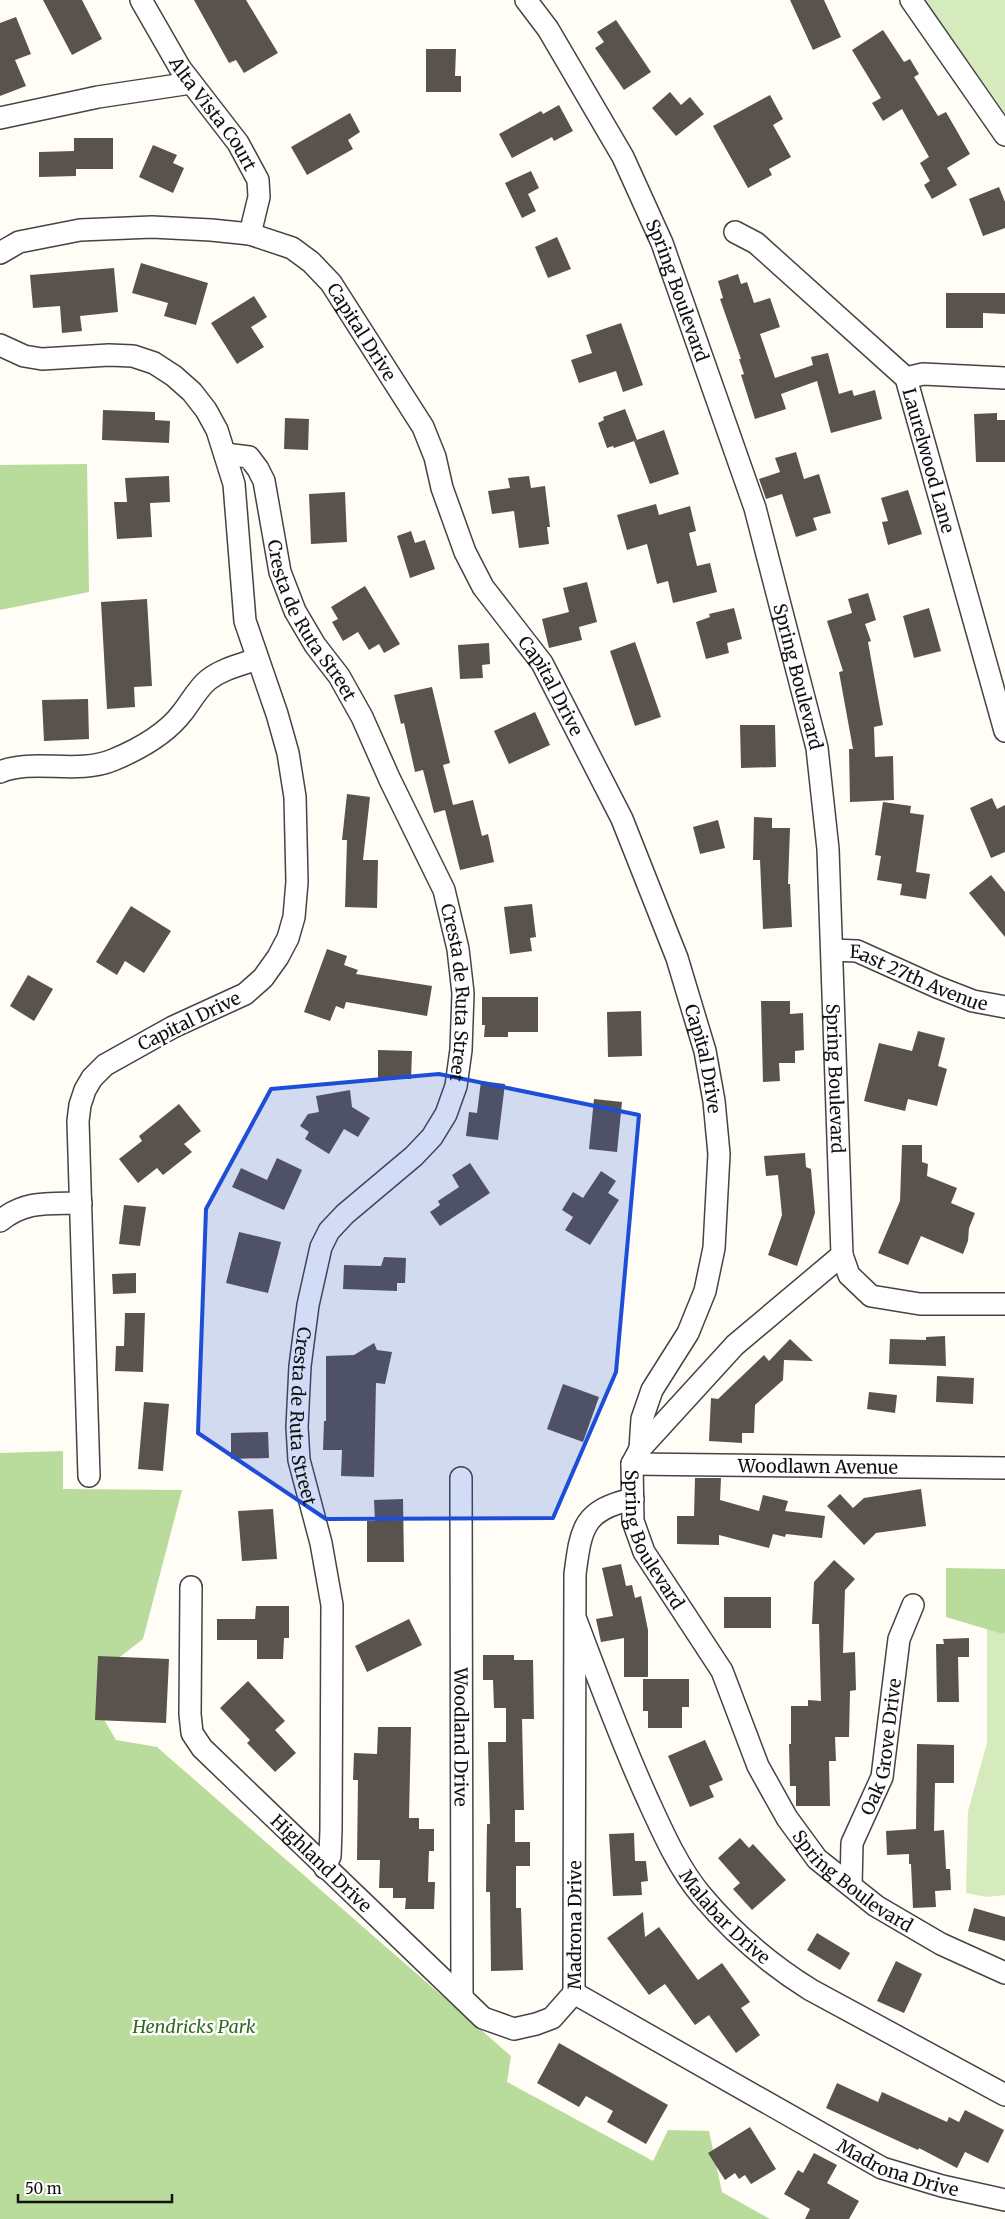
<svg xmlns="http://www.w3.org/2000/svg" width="1005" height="2219" viewBox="0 0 1005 2219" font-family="Merriweather,serif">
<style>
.green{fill:#d5ebbd}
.forest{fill:#b9dc9c}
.building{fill:#5a524d}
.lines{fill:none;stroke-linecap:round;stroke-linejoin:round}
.minor-casing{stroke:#444;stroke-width:24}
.minor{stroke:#fff;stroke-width:21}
.marked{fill:#1d4ed8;fill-opacity:0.2;stroke:#1d4ed8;stroke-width:4;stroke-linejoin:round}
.labels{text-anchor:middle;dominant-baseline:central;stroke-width:5;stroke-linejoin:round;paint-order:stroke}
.street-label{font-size:18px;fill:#111;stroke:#fff}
.park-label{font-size:18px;font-style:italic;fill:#2f6b1f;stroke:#fff}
</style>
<rect width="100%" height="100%" fill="#fffdf5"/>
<g class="green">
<polygon points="925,0 1005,0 1005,113"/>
<polygon points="987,1602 1005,1602 1005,1895 986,1897 966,1893 968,1811 987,1743"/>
</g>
<g class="forest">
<polygon points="87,464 89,592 0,610 0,465"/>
<polygon points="63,1451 63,1489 182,1490 143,1639 107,1667 97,1708 116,1740 157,1747 511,2056 507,2082 653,2161 668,2130 709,2131 722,2192 770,2219 0,2219 0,1453"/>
<polygon points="946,1568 1005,1569 1005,1632 1003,1634 946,1617"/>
</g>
<g class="building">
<polygon points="43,0 82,0 102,39 72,55"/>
<polygon points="194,0 246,0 278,53 244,73 236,60 229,63"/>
<polygon points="790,0 824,0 841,37 813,50"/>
<polygon points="16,17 31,54 15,60 26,86 0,96 0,23"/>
<polygon points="616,20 651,72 624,90 595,48 604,42 597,32"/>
<polygon points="883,30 904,62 910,59 919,74 914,77 938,116 946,112 970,154 947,168 957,185 932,199 924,185 930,181 920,163 929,157 902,109 883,121 872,103 881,98 852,50"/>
<polygon points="426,49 456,49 455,76 461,76 461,92 426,92"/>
<polygon points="670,92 681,105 690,97 704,114 676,136 652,108"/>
<polygon points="770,95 783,119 773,125 791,157 769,169 772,175 748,188 713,126"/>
<polygon points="559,105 573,131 554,141 552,137 512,158 499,134 541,111 543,114"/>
<polygon points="350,113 360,132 348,140 353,149 307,175 291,147"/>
<polygon points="74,138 113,138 113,169 76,169 76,176 39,177 39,152 74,151"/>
<polygon points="153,145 177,155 173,163 184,168 173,193 139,177"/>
<polygon points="531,171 539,188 528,194 536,211 522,218 505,183"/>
<polygon points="999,187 1005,202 1005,228 983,236 969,199"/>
<polygon points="557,237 571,269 548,278 535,247"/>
<polygon points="141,263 208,283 196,325 164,316 168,303 132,293"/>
<polygon points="114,268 118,312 80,316 82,331 62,333 60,306 33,308 30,275"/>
<polygon points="738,274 741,284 747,282 754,303 770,298 780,327 760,334 775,378 813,365 811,357 828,353 839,394 852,390 854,396 875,390 882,419 831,433 817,381 781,394 786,409 755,419 741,375 744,374 739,359 741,359 720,299 723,298 718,281"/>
<polygon points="946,293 1005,293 1005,314 983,313 983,328 946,328"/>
<polygon points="254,296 267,317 251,327 264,347 237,364 211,323"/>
<polygon points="621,323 643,385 623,392 616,371 579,383 571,360 592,353 586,335"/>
<polygon points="625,409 637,440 614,448 613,446 607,448 598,423 604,420 603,417"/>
<polygon points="103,410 155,412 155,420 170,421 169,443 102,440"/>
<polygon points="997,413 997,420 1005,420 1005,462 976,462 974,414"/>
<polygon points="285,418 309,419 308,450 284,449"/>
<polygon points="664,430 679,474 650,484 634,441"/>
<polygon points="796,452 804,479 819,474 831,513 813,518 817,530 796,537 782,494 766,499 759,479 780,472 775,458"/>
<polygon points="169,476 170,502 150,503 152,537 117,539 114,502 127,502 125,478"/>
<polygon points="529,476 531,488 545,486 550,527 547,527 549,544 519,548 514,511 492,514 488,491 510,488 508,478"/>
<polygon points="908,490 922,534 888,545 882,522 888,521 881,498"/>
<polygon points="345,492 347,542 311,544 309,494"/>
<polygon points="656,504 659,515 690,506 696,531 689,533 697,566 710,563 717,592 673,603 668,581 657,584 647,544 627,550 617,515"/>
<polygon points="411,531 415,543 425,540 435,569 410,578 397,536"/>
<polygon points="587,582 597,622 579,627 582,640 549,648 542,619 569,612 563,588"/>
<polygon points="365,586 400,644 384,653 379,644 369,650 358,632 343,641 332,622 338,619 331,607"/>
<polygon points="868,593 876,620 865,624 871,641 868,642 883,725 874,727 875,757 893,756 894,800 850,802 849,749 853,749 839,672 843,671 827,621 852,613 848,599"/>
<polygon points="147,599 152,686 134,687 135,707 107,709 101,602"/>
<polygon points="734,608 742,639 727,643 729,653 706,659 696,622 710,617 709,614"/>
<polygon points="929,608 941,651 914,658 903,616"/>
<polygon points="635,642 661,717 635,726 610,651"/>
<polygon points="489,643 490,664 482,665 483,678 460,679 458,645"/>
<polygon points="432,687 450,763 443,765 453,805 473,800 482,836 488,834 494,862 460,870 445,810 434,813 423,770 415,772 404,723 401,724 394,695"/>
<polygon points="88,699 89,739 44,741 42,700"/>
<polygon points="535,712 550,745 509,764 494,731"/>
<polygon points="740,725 775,725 776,767 741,768"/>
<polygon points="347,794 370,797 363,860 378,860 377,908 345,907 347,840 342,840"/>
<polygon points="992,798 997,809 1005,805 1005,852 991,858 970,808"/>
<polygon points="883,802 911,806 910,813 924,815 916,872 930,874 926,899 900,895 902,884 877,880 881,856 875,855"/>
<polygon points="754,817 772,818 772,828 790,828 788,884 790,884 792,927 763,929 760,860 753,860"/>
<polygon points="718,820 725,848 700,854 693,827"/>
<polygon points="991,875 1005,892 1005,937 969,893"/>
<polygon points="532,904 536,937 530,938 532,951 510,954 504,907"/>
<polygon points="131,906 171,931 144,973 125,961 117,975 96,962"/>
<polygon points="327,949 347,956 344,965 358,970 356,974 432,986 427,1016 346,1002 344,1009 336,1006 330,1021 304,1012"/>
<polygon points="28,975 53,989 34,1021 10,1006"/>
<polygon points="482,997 538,997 538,1032 508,1032 508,1037 484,1037 485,1025 482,1025"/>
<polygon points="761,1001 790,1001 790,1014 803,1013 804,1050 795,1051 795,1063 779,1063 780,1081 763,1082"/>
<polygon points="641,1011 642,1056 608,1057 607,1012"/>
<polygon points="918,1031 945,1038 938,1066 947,1069 937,1106 908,1099 905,1111 864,1101 879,1043 912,1051"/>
<polygon points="378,1050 412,1051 411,1079 378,1078"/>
<polygon points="481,1081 505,1084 498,1140 466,1136 469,1112 477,1113"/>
<polygon points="350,1090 352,1107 370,1118 358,1137 344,1129 329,1154 305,1139 309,1132 300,1126 308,1114 319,1112 316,1096"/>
<polygon points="594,1099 622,1102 617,1152 589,1149"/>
<polygon points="179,1104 201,1131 184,1144 192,1152 163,1175 157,1168 138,1183 119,1159 142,1141 139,1136"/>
<polygon points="902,1145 922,1145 922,1162 928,1164 927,1176 957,1188 951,1203 975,1213 969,1228 968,1241 963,1254 921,1236 908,1265 878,1253 900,1201"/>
<polygon points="805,1153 806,1167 811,1169 815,1213 797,1266 768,1255 782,1215 778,1175 766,1176 764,1156"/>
<polygon points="277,1158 302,1170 284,1210 232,1187 241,1168 267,1180"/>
<polygon points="470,1163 490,1193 440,1226 430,1212 440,1205 438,1201 459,1187 452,1175"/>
<polygon points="601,1171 616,1181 608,1193 619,1200 590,1245 565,1230 573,1217 562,1210 573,1192 583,1198"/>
<polygon points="124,1205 146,1207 140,1246 119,1244"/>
<polygon points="239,1232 281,1242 268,1293 226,1283"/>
<polygon points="384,1257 406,1258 405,1283 397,1283 397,1291 343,1289 344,1265 381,1266"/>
<polygon points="136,1273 136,1293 113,1294 112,1274"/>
<polygon points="125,1313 145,1313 143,1372 115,1371 116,1346 124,1346"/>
<polygon points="945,1336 946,1366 889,1364 890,1339 926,1340 926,1337"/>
<polygon points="790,1339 813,1361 784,1360 783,1380 755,1405 754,1433 742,1433 742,1443 709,1441 711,1398 718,1399 764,1355 769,1361"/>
<polygon points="374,1343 377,1350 392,1352 385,1384 376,1383 374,1477 341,1476 342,1450 323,1450 324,1421 326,1421 326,1356 354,1355"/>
<polygon points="937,1376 974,1378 973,1404 936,1402"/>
<polygon points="563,1384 599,1397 583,1442 547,1429"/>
<polygon points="869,1392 897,1395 895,1413 867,1409"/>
<polygon points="144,1402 169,1404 163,1471 138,1469"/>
<polygon points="268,1432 269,1458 231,1459 231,1433"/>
<polygon points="695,1478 721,1478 720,1500 759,1511 763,1495 788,1501 785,1511 825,1516 822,1538 786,1534 785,1537 773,1534 769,1548 719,1535 719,1545 677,1544 677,1516 694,1516"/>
<polygon points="921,1489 926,1526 876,1533 864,1545 827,1506 840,1494 853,1508 864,1498"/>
<polygon points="403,1499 404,1562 367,1562 367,1521 375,1521 374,1500"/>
<polygon points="273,1509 277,1559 242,1561 238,1511"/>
<polygon points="834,1560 855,1579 845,1590 843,1653 855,1652 856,1690 850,1691 849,1737 835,1737 836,1761 829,1761 830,1806 796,1806 796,1786 790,1786 789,1744 791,1744 791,1706 808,1706 808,1700 821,1701 819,1624 812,1624 814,1582"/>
<polygon points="621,1564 626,1586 632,1585 635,1598 641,1596 648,1630 648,1677 624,1677 624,1638 601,1642 596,1619 613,1616 602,1568"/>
<rect x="724" y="1597" width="47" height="31"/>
<polygon points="256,1606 289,1606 289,1638 284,1638 283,1659 257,1659 257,1640 217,1640 217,1619 255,1619"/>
<polygon points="409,1619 422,1645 367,1672 355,1646"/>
<polygon points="969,1638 969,1657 958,1657 959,1702 937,1702 936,1644 944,1644 943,1639"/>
<polygon points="483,1655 514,1655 514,1660 533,1660 534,1719 522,1719 524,1810 515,1810 515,1842 530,1842 530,1866 516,1866 516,1908 521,1908 523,1970 491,1971 490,1892 486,1892 487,1824 490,1824 488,1742 506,1742 506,1708 494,1708 493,1680 483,1680"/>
<polygon points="98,1656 169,1659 166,1723 95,1720"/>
<polygon points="643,1679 689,1679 689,1707 682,1707 682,1728 648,1728 648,1711 643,1711"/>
<polygon points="248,1681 285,1721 275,1730 296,1753 275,1772 247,1743 250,1740 220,1708"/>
<polygon points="378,1727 411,1727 409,1818 419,1818 419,1829 434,1829 434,1851 429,1851 428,1882 435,1882 434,1909 405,1909 406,1898 393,1898 393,1888 379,1888 380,1860 357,1860 358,1780 353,1780 354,1753 377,1754"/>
<polygon points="705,1740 723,1780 709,1786 714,1797 690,1807 668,1756"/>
<polygon points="917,1744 954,1745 954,1783 935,1783 934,1831 944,1830 946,1869 950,1869 951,1890 935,1891 936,1907 913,1908 911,1864 909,1864 909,1854 887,1855 886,1831 916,1829"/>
<polygon points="634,1833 635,1861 646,1861 648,1881 641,1882 642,1895 613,1896 609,1834"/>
<polygon points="740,1838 749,1848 753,1844 786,1880 752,1910 733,1889 740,1883 718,1858"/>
<polygon points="974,1908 1005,1917 1005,1941 968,1931"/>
<polygon points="643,1912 645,1937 659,1927 698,1980 722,1963 750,2002 741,2008 760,2035 736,2053 709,2015 695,2025 665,1984 649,1995 607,1938"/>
<polygon points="817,1933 850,1953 840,1970 807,1950"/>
<polygon points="896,1961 922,1974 904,2013 877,2001"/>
<polygon points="559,2043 668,2105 646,2144 607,2122 613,2111 586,2096 579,2107 537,2083"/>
<polygon points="837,2083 878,2102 882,2092 947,2122 949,2117 959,2122 965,2110 1004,2130 988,2163 965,2152 957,2168 919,2148 918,2150 826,2108"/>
<polygon points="750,2127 776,2169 751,2184 745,2175 739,2179 735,2173 725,2180 708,2153"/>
<polygon points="814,2153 837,2165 827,2183 859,2201 849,2219 805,2219 810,2209 784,2194 798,2170 803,2173"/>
</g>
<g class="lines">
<g class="minor-casing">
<g id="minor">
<path id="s1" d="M141,0L180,68L238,143L258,180L259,197L250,234"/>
<path id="s2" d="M526,0L548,29L623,157L662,243L755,508L817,748L828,849L842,1255L735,1345L640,1449L632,1464L633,1521L644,1552L722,1671L758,1766L787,1818L817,1859L876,1906L941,1944L1005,1973"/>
<polyline points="911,0 1005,135"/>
<polyline points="0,118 98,97 191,83"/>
<path id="s3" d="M735,232L756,243L906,378L1005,731"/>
<path id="s4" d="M0,253L19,242L80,230L152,227L211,230L250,234L292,248L311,262L331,283L423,427L435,457L442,488L465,552L483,587L542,663L622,819L677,958L705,1051L714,1101L719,1154L714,1248L705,1291L688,1333L652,1390L642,1419L640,1449"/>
<polyline points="0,345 24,356 42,359 109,355 133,356 154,363 174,376 192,392 206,410 217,430 234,484 245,621 277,714 288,753 295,797 297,882 294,917 288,938 278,957 263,978 245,994 173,1027 105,1065 92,1078 85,1090 80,1105 78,1121 89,1476"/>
<polyline points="906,378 923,374 1005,378"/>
<path id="s5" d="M225,454L249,457L258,469L264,481L280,572L295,611L315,645L339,676L362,717L390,780L444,890L458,949L463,993L461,1050L456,1086L446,1114L432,1137L414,1156L345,1214L329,1231L321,1247L308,1305L300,1366L297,1427L299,1460L321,1543L332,1605L331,1830L330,1856L325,1868"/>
<path d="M0,772C33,758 77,775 113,760C137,750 166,734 182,713C190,703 198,688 208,680C222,669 240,665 257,659"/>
<path id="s6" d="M832,950L857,951L937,987L973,1001L1005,1007"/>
<path d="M0,1221C26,1200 49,1204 81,1203"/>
<polyline points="842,1255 849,1275 871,1296 920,1304 1005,1304"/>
<path id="s7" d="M632,1464L1005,1468"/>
<path id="s8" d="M461,1478L462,1997"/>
<path id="s9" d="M191,1587L190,1714L192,1733L202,1748L483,2018L514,2029L536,2024L552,2018L574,1993"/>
<path id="s10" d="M576,1620C599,1681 621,1741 648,1800C663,1833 679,1869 702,1896C733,1933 771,1965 811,1990L1005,2095"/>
<path id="s11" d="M851,1886L852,1843L882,1777L899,1639L913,1605"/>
<path id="s12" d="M574,1993L575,1574C581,1528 583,1510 633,1499"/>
<path id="s13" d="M574,1993L882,2168L942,2186L1005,2200"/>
</g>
</g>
<use href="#minor" class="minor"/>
</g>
<path class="marked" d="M439,1074L639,1115L616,1372L553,1518L326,1519L198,1433L206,1209L271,1089Z"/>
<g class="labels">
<g class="street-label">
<text stroke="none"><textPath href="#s1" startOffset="135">Alta Vista Court</textPath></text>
<text stroke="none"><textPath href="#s2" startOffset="329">Spring Boulevard</textPath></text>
<text stroke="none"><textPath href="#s4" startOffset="409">Capital Drive</textPath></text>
<text stroke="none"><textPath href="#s3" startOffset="311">Laurelwood Lane</textPath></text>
<text stroke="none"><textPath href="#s5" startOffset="202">Cresta de Ruta Street</textPath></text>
<text stroke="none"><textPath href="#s2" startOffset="734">Spring Boulevard</textPath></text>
<text stroke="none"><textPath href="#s4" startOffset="814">Capital Drive</textPath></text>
<text stroke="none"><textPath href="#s6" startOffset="92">East 27th Avenue</textPath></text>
<text stroke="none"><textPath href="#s5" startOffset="608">Cresta de Ruta Street</textPath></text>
<text transform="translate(189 1021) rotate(-26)">Capital Drive</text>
<text stroke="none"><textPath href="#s4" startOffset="1219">Capital Drive</textPath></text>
<text stroke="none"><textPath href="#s2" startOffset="1139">Spring Boulevard</textPath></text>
<text stroke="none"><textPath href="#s5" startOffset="1088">Cresta de Ruta Street</textPath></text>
<text stroke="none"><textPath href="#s7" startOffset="186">Woodlawn Avenue</textPath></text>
<text stroke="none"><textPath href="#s2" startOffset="1694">Spring Boulevard</textPath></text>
<text stroke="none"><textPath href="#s8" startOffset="259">Woodland Drive</textPath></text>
<text stroke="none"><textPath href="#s11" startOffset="145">Oak Grove Drive</textPath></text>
<text stroke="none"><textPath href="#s9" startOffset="330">Highland Drive</textPath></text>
<text stroke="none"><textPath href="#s2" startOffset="2099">Spring Boulevard</textPath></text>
<text stroke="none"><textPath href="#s10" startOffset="335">Malabar Drive</textPath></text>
<text stroke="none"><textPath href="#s12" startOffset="68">Madrona Drive</textPath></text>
<text stroke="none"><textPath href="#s13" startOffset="369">Madrona Drive</textPath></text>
</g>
<g class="park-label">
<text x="194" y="2026">Hendricks Park</text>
</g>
</g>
<path d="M18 2194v8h154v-8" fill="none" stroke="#111111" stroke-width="2.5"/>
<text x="25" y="2194" font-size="15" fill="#111111" stroke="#ffffff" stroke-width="4" paint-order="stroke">50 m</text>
</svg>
